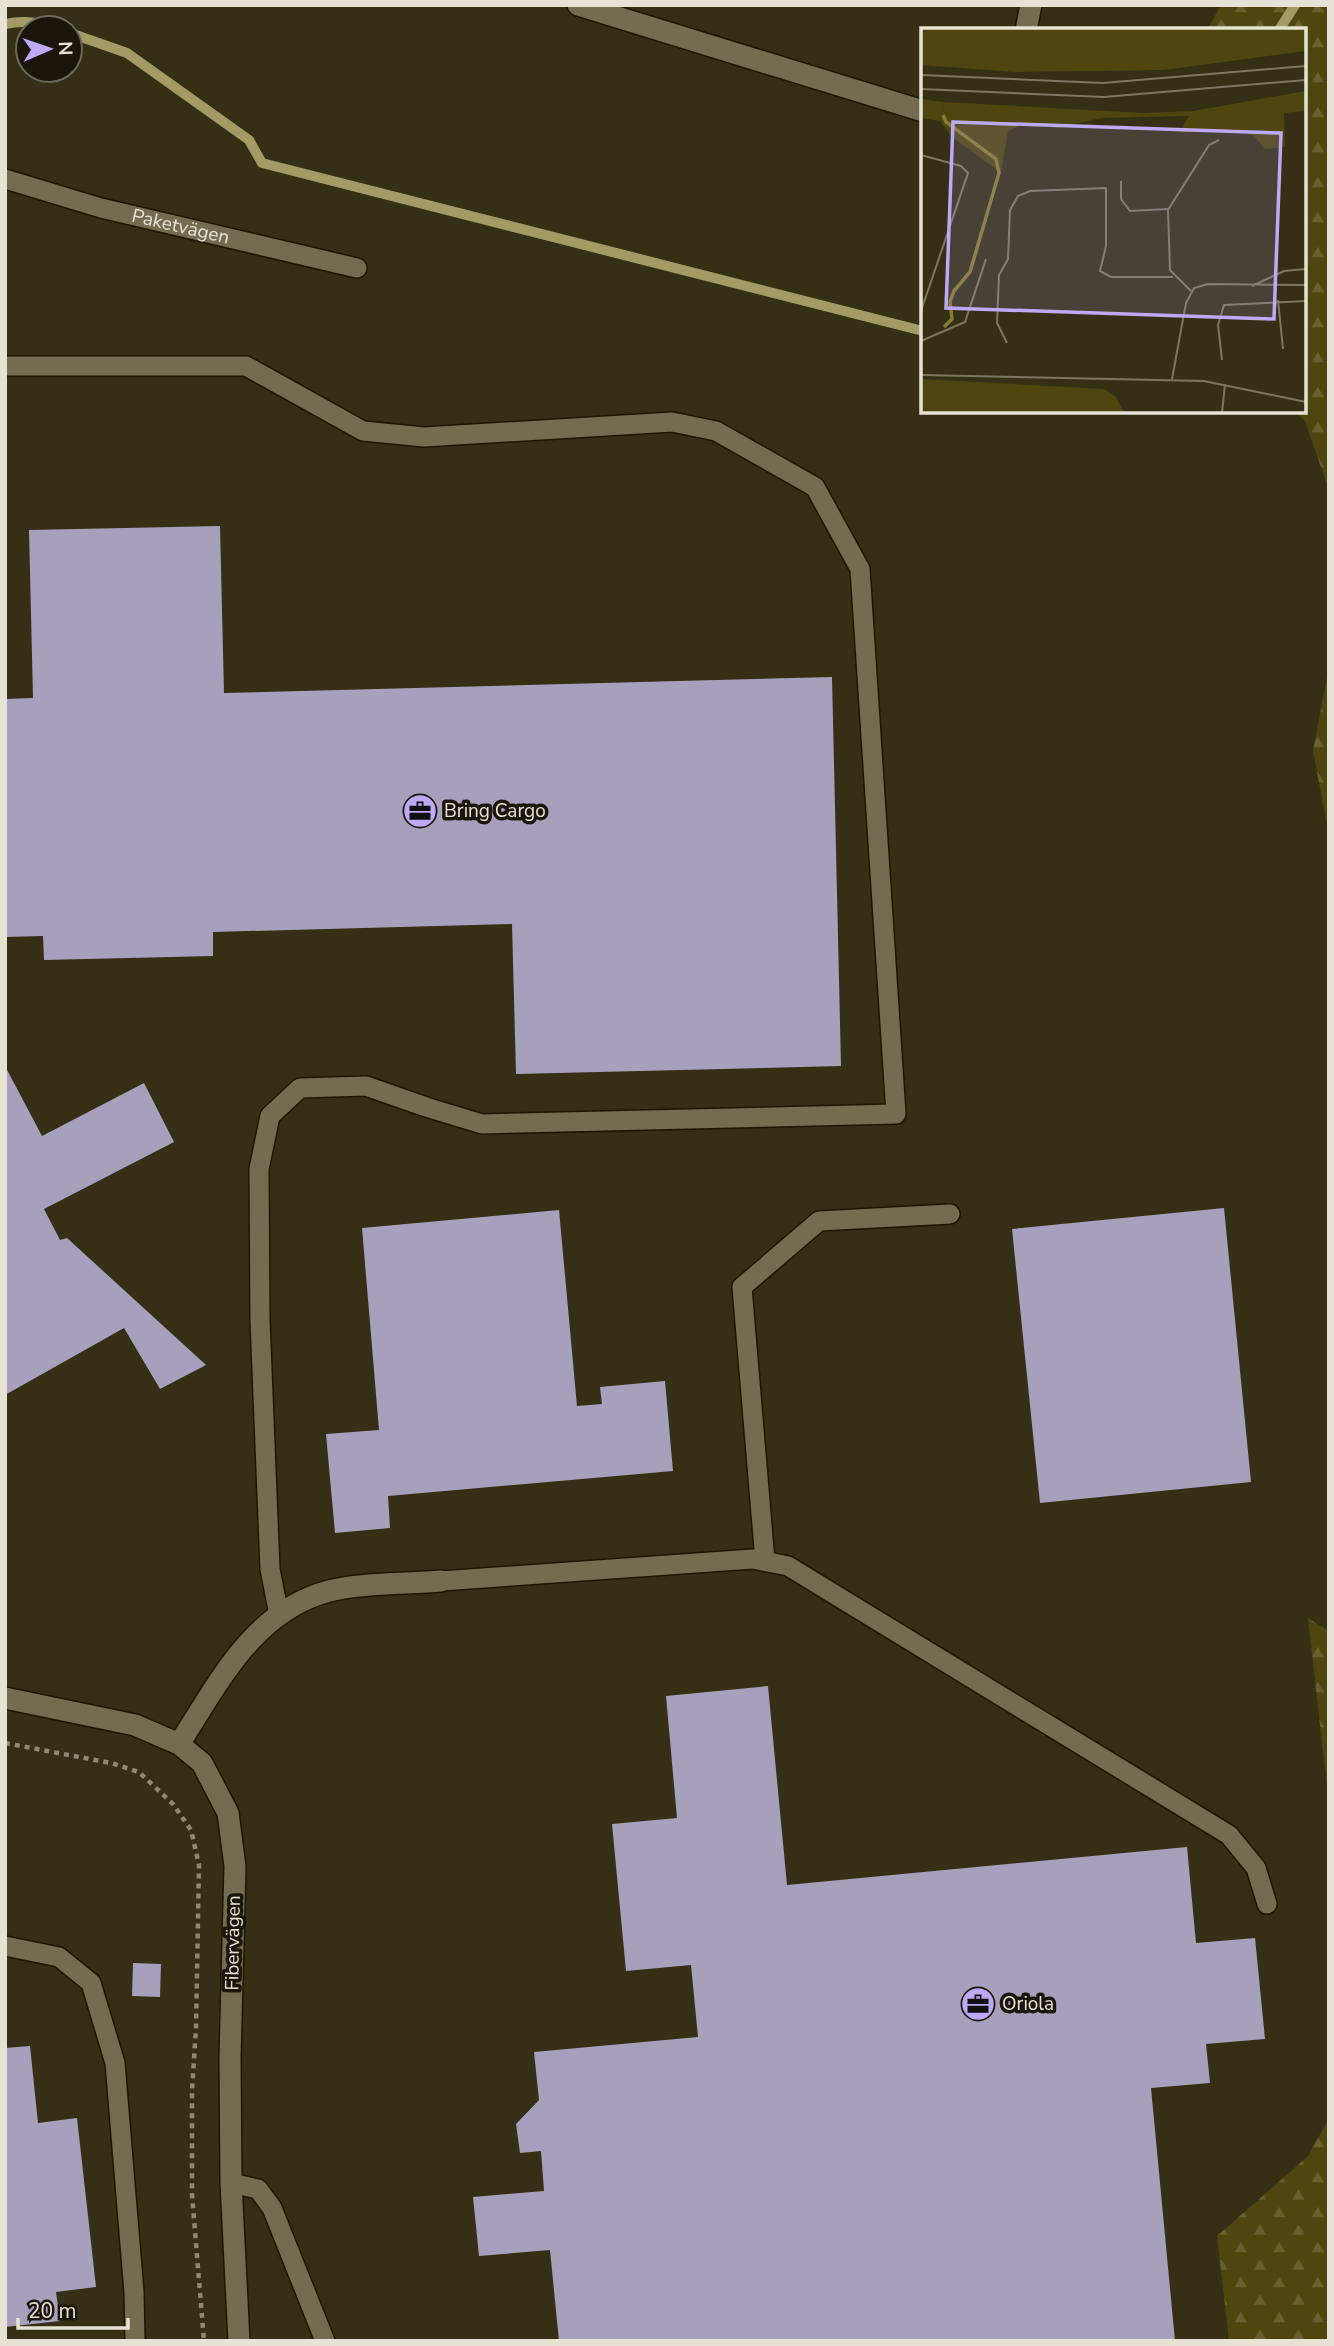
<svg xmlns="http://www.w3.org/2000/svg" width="1334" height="2346" viewBox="0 0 1334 2346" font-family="'Nunito Sans',sans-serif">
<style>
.forest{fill:url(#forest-firs)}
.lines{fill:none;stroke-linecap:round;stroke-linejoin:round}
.stream{stroke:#a49a64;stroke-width:10}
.building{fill:#a7a0bc}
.lane-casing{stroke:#1c1700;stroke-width:22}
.street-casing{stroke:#1c1700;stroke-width:24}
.path{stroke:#8d8974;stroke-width:4.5;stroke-dasharray:5 5;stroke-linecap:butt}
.lane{stroke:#726d51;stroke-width:19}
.street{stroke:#726d51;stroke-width:21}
.labels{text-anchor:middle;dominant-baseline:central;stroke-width:7;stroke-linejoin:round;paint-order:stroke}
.street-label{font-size:19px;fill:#e6e3d4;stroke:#19170c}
.poi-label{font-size:19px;fill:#e6e3d4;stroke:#19170c;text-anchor:start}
.inset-river{fill:none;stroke:#877a34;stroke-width:3.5}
.inset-road{fill:none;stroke:#7b7761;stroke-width:2}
.view{fill:#bda9f5;fill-opacity:0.15;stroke:#bda9f5;stroke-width:3.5}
.inset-edge{fill:none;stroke:#e6e3d4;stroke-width:3.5}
</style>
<defs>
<pattern id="forest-firs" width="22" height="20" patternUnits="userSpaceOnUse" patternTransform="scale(1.75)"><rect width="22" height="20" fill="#4f450f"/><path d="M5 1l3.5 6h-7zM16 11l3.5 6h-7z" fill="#686031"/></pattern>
</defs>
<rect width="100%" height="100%" fill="#342f15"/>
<g class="forest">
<polygon points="1221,5 1329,5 1329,490 1305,421 1295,411 1304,411 1304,30 1207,30"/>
<polygon points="1329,666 1329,835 1313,751"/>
<polygon points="1308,1618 1329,1631 1329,1805"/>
<polygon points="1329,2118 1329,2341 1229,2341 1217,2236 1308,2156"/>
</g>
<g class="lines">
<g class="stream">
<path d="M5,24C23,20 40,22 57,28"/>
<polyline points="1279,30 1295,5"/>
<polyline points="70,33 127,53 249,140 262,163 923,331"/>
</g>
</g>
<g class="building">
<polygon points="220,526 224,693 832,677 841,1066 516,1074 512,924 213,932 213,956 44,960 43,936 5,937 5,699 33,698 29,530"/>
<polygon points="5,1066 42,1136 144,1083 174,1142 44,1209 60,1240 67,1238 206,1365 160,1389 124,1328 5,1395"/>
<polygon points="1224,1208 1251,1482 1040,1503 1012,1229"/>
<polygon points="559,1210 577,1406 602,1404 600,1387 665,1381 673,1471 388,1496 390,1528 335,1533 326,1434 379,1430 362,1228"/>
<polygon points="768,1686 787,1885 1187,1847 1196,1943 1255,1938 1265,2039 1206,2044 1210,2083 1151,2088 1175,2341 559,2341 550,2250 479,2256 473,2197 544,2191 541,2151 520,2153 516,2124 539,2100 534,2052 698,2037 691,1965 626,1971 612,1824 677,1818 666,1696"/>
<polygon points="133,1963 161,1964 160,1997 132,1996"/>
<polygon points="30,2046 38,2123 77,2118 96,2287 56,2292 60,2321 5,2327 5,2048"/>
</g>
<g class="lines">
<g class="lane-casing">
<g id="lane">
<path id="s1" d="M5,179L101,208L357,268"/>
<polyline points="5,366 246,366 363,431 424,437 672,422 716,431 815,487 860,569 896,1114 482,1124 426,1107 366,1086 300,1088 270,1116 259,1169 260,1320 270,1569 279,1615"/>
<polyline points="765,1561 742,1287 819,1221 950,1214"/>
<polyline points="441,1581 753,1559 788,1566 1229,1835 1256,1868 1267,1904"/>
<polyline points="5,1946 59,1957 91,1983 115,2063 134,2292 135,2341"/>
<polyline points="231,2183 258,2189 272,2208 325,2341"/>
</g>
</g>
<g class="street-casing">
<g id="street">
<polyline points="578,5 923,111"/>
<polyline points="1026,30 1031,5"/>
<polyline points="5,1698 135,1725 179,1744 202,1763 228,1813 235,1866 230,2058 231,2183 239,2341"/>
<path d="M179,1744C218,1684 253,1611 329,1591C359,1583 408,1584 441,1581"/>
</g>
</g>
<polyline class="path" points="5,1743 111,1763 139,1772 173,1804 191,1830 199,1865 196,2028 192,2091 192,2195 204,2341"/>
<use href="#lane" class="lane"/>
<use href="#street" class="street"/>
</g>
<defs>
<g id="office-disc" transform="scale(1.75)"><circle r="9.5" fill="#bda9f5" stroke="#19170c"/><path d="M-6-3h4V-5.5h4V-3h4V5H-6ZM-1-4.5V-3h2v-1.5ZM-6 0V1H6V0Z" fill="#111"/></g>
</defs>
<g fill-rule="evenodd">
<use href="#office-disc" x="420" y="811"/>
<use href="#office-disc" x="978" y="2004"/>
</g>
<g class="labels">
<g class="street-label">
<text stroke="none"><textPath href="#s1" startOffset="182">Paketvägen</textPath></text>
<text transform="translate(233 1943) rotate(-89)">Fibervägen</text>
</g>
<g class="poi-label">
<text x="444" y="811">Bring Cargo</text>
<text x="1002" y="2004">Oriola</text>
</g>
</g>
<g transform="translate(921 28)">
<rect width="385" height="385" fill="#342f15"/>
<path d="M0,71L23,74L19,93L0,90Z" fill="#4f450f"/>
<path d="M0,0H385V23L243,42L93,44L0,37ZM385,63V83L363,85L364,119L344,121L333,108L314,101L258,105L268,88L180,90L137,100L103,96L87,103L80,145L31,109L19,93L23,74L222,85L272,83ZM0,351L183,361L195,369L203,385H0Z" fill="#4f450f"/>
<path class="inset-river" d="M22,87L25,94L75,131L78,145L49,244L33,263L29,274L31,291L23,299"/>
<path class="inset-road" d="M0,47L182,55L385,38M0,61L183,69L385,52M0,127L40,138L47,145L0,283M200,153V171L209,183L247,181M331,258L363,243L385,241M270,263L249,242L247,182L288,117L298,112M357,272L362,321M0,313L44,294L65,231M86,315L76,295L78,247L87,231L89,182L97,168L109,163L185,160V218L179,243L190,249H252M301,332L297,297L303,277L385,273M0,347L283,353L385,374M251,351L265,275L273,260L287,256L385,257M301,385L304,356"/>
<path class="view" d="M32,94L360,105L353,291L25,280Z"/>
<rect width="385" height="385" class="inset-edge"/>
</g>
<rect width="1334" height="2346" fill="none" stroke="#e6e3d4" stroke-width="14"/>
<g transform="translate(49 49) rotate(88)"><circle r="33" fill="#19170c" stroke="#6b695c" stroke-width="2"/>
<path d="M0-5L12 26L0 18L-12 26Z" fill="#bda9f5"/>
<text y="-10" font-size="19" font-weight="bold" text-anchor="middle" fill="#e6e3d4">N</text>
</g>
<path d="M18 2318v10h110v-10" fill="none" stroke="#e6e3d4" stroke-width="3.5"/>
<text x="28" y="2318" font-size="21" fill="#e6e3d4" stroke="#19170c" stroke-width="5" paint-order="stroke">20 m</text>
</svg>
